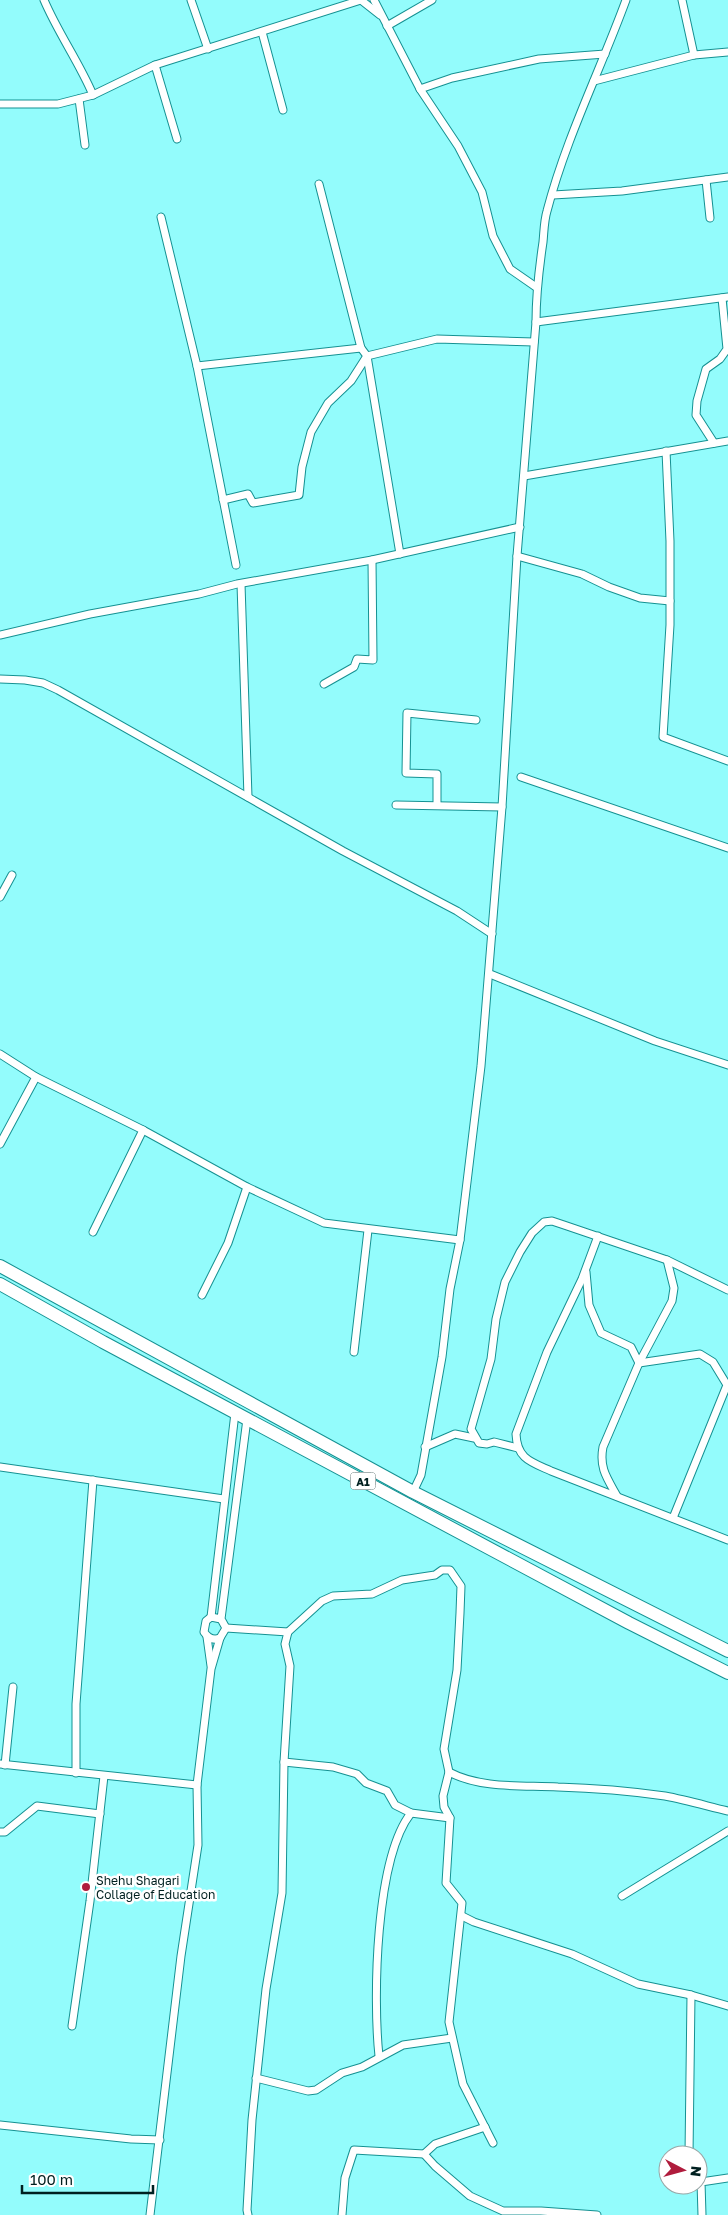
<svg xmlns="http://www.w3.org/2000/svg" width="728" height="2215" viewBox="0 0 728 2215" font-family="'Golos Text',sans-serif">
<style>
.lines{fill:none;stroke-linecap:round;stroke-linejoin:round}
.street-casing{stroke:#159192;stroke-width:9}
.highway-casing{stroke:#159192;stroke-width:14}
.street{stroke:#fff;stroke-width:7}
.highway{stroke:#fff;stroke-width:12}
.poi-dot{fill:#b01c3d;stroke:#fff;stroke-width:2}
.labels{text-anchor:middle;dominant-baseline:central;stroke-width:5;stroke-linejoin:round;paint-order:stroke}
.shield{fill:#fff;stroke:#4c6363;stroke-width:1}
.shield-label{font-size:11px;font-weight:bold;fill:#002020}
.poi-label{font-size:12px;fill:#002020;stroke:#fff;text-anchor:start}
</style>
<rect width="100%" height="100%" fill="#93fcfc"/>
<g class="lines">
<g class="street-casing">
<g id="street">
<path d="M44,0C58,33 79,62 93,95"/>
<polyline points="191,0 208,49"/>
<polyline points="361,0 380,15"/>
<polyline points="374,0 420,89 458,146 482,192 493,236 510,269 536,287"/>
<polyline points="682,0 694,55"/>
<polyline points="387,26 432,0"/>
<polyline points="262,32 283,110"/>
<polyline points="155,65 177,139"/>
<polyline points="594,81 694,55 728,52"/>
<polyline points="420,89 452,78 539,59 605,54"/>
<polyline points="79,99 85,145"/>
<polyline points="0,104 58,104 93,95 155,65 361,0"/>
<polyline points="706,180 710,218"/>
<polyline points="319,184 361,348 367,356 400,554"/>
<polyline points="553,195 622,191 728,177"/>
<polyline points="161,217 197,366 236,565"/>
<polyline points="536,322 728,297"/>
<polyline points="197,366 361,348"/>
<polyline points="714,443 696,415 697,401 706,369 720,359 727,349 722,298"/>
<polyline points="666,451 670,541 670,625 663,737 728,761"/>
<polyline points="524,476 728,441"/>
<polyline points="223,500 248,494 253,503 299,495 302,467 311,432 328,403 351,381 367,356 437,339 534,342"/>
<polyline points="517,556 582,574 609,587 640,598 670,601"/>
<polyline points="241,584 248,797"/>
<polyline points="0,635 90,614 199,594 237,584 372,560 520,527"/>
<polyline points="0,679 25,680 43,683 58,690 343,851 457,911 492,934"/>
<polyline points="324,684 354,667 357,659 373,660 372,560"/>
<polyline points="521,777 728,848"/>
<polyline points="437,804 437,774 406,773 407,713 476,720"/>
<polyline points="396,805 502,807"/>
<polyline points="0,897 12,875"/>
<polyline points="490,974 655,1041 728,1065"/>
<polyline points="0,1054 36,1077 143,1130 247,1187 324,1223 460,1240"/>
<polyline points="0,1144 36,1077"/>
<polyline points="93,1232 143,1130"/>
<path d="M598,1236L582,1279L547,1352L516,1434C517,1459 531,1462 551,1471L728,1540"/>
<polyline points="586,1272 589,1305 601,1333 631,1347 639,1363"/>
<polyline points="202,1295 228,1243 247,1187"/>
<polyline points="354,1352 368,1230"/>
<polyline points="639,1363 700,1354 713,1362 727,1385 673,1518"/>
<polyline points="425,1447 455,1434 474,1438"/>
<polyline points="518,1448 494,1442 487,1444 479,1443 471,1429 491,1359 496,1319 505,1282 520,1252 532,1233 544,1222 552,1221 564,1225 667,1260 728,1290"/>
<polyline points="0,1467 224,1499"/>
<path d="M413,1492L421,1475L442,1357L450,1289L460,1240L481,1066L502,807L517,556L536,322C536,294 539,269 543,242C544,232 544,221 547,211C566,138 600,71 626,0"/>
<path d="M617,1496C607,1478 599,1468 603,1447L639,1363L672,1301L674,1288L667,1260"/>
<polyline points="211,1617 235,1413"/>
<path d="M221,1619L211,1617L206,1621L204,1632C208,1638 213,1641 220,1638L226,1628L221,1619L247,1419"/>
<polyline points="226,1628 288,1632 285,1644 290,1666 284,1762 282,1893 266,1989 252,2120 247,2210 248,2215"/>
<polyline points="288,1632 322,1601 333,1596 372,1594 402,1580 435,1575 442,1570 450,1570 461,1586 460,1613 457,1670 444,1749 449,1772 443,1796 444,1807 450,1818 446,1883 462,1903 449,2022 463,2084 493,2143"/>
<polyline points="207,1637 211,1666"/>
<polyline points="284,1762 333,1767 357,1774 366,1783 387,1791 395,1805 411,1813 450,1818"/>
<polyline points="0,1764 197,1785"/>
<polyline points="5,1765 13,1687"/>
<path d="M449,1772C481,1789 523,1785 558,1787C593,1788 630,1791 665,1796C686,1800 707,1806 728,1811"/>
<polyline points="76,1773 76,1704 93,1480"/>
<polyline points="0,1832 5,1832 37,1806 100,1814"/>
<polyline points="622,1896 728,1831"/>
<polyline points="462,1916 474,1922 572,1954 638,1984 691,1995 728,2006"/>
<polyline points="72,2026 90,1901 104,1776"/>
<path d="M379,2056C373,1999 375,1859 411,1813"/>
<polyline points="256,2078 308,2091 316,2090 342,2073 362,2067 403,2045 452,2038"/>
<polyline points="0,2125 131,2139 160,2140"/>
<polyline points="424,2154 435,2166 470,2196 503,2211 541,2211 597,2215"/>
<polyline points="689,2155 691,1995"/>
<polyline points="698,2169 701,2182"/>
<polyline points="150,2215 181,1956 198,1845 197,1785 211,1669 220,1638"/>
<polyline points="342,2215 345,2178 354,2150 424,2154 435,2144 485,2127"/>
<polyline points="702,2215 701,2182 728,2178"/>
</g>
</g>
<g class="highway-casing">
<g id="highway">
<polyline points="0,1266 413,1492 728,1651"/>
<polyline points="0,1284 103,1342 629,1623 728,1673"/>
</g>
</g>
<use href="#street" class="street"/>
<use href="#highway" class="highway"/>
</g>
<circle class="poi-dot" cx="86" cy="1887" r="5"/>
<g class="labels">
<rect class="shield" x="350.5" y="1472.5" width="25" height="17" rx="4"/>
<g class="shield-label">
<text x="363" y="1481">A1</text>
</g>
<g class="poi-label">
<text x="96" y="1880">Shehu Shagari<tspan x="96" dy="14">Collage of Education</tspan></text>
</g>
</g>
<g transform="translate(683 2170) rotate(96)"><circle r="24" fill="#ffffff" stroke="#99a6a6"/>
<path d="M0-4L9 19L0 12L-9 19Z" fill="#b01c3d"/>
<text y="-8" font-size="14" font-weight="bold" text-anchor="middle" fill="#002020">N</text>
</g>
<path d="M22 2185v8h131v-8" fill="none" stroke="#002020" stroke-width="2.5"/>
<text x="30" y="2185" font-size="15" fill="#002020" stroke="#ffffff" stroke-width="4" paint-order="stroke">100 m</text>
</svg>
